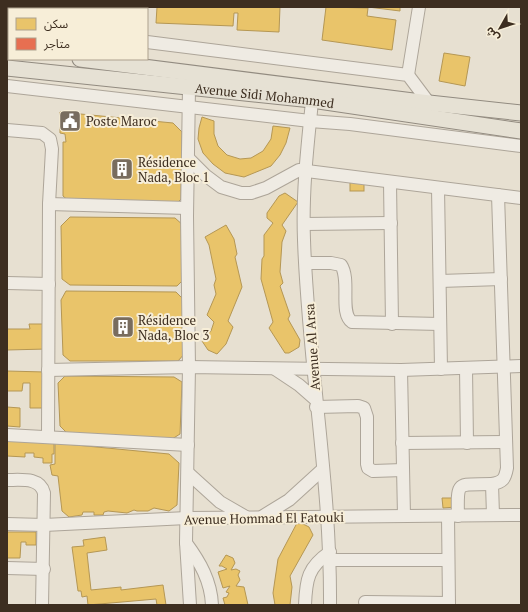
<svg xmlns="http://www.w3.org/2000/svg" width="528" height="612" viewBox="0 0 528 612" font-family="'PT Serif','Noto Sans Arabic',serif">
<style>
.homes{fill:#e9c46a;stroke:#b59754}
.shops{fill:#e76f51;stroke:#b45c42}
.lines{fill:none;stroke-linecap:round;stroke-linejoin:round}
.minor-casing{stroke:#ada599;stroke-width:14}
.major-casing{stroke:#928b80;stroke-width:17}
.minor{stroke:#efebe3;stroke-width:12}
.major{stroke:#e6e1d4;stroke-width:15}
.labels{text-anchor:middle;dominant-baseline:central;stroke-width:4;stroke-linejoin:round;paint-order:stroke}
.street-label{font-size:13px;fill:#3d2e20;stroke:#f7eed8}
.poi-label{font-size:13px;fill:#3d2e20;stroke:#f7eed8;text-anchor:start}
</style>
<rect width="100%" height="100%" fill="#e7e0d1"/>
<g class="homes">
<polygon points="157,7 280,7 279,32 237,30 238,13 234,13 233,26 156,23"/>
<polygon points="326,7 368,8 367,16 396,20 392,50 322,40"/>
<polygon points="368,7 400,7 400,11"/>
<polygon points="444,53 470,57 465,86 439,81"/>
<polygon points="60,112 173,123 182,132 181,199 176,204 71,203 63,196 63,142 66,142 65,134 60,133"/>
<polygon points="202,117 214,121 214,134 218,146 227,155 240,159 251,158 263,151 271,139 273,126 290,128 286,143 280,155 271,166 244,177 225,173 213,164 203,153 198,139 199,128"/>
<rect x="350" y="181" width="14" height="10"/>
<polygon points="285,193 298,202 282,225 286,231 282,242 280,272 283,283 280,286 290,315 288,319 300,340 299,347 289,353 285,353 269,328 273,322 261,279 262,259 264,256 264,235 273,223 267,218 267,213 279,196"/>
<polygon points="70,217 175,218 184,226 183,280 177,286 70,285 62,279 61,226"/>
<polygon points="226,225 234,239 237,254 235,257 242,287 228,321 233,327 226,344 217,354 208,350 202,341 211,331 214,322 207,315 216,294 214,285 216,279 209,245 205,237"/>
<polygon points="66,291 176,292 184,300 185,353 178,361 70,361 63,355 61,300"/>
<polygon points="29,324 46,324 47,349 7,350 7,329 30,329"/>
<polygon points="7,371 45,372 45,408 30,408 30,383 23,383 22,391 7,391"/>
<polygon points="65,376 174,377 182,382 180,434 172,439 67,433 60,426 58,383"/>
<polygon points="7,407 20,408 20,427 7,426"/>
<polygon points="7,440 54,442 54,454 52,454 52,463 43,463 43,458 34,457 34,453 25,453 25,457 7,456"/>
<polygon points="55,443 169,454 179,463 177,505 169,511 154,508 148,511 137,511 134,510 127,513 108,511 104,512 103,515 94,515 94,512 83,512 82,515 69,517 62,511 58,476 52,475 50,465 55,464"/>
<polygon points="442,498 455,498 456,507 443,508"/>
<polygon points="297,523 301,523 309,527 313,535 290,576 292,587 290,605 275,605 273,593 278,559"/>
<polygon points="7,532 36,532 36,545 26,545 26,542 21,542 20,558 7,558"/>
<polygon points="105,537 107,550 87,553 91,590 121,587 121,590 163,585 166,605 157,605 156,599 88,605 87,596 82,597 81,591 78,591 72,547 84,546 83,540"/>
<polygon points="226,555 233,558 235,563 231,570 236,569 240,571 238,575 240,580 236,586 244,587 248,605 225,605 223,598 227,597 229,593 226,592 230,586 223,588 218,572 227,569 222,566 219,566"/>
</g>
<polygon class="shops" points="63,7 111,7 111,9"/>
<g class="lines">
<g class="minor-casing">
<g id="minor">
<polyline points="147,42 408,75 429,103"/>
<polyline points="408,75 419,7"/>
<polyline points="7,86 310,121 350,124 521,146"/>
<polyline points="189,88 187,216 189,367 186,542 190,605"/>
<path d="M313,92C308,141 302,190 304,240C308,362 331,483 330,605"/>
<polyline points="7,130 42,133 50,139 52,149 49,204 48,437"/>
<polyline points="188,158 205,175 221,187 241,193 251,193 266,188 299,170 521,198"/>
<polyline points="390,182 392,324"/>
<polyline points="438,188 441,369"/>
<polyline points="49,204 187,208"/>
<polyline points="304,224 391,223"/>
<path d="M306,263H331L341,265C351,280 339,313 352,322L440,324"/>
<polyline points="440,281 501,279"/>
<polyline points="7,283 49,284"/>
<polyline points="466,368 467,443"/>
<polyline points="275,369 299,385 315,399"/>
<polyline points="48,370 189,367 401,370 521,366"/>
<polyline points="401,370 404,516"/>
<polyline points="316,407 358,406 364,408 367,417 367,464 368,468 373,471 403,470"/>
<polyline points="7,435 188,445"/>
<polyline points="402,443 505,442"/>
<polyline points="188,473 220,502 246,517"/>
<path d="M7,480C21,480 40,477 44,493L42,605"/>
<path d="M493,515L492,484C503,482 505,479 507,468L498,195"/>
<polyline points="263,516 289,500 322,470"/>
<polyline points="448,516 449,605"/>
<path d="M458,516C457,479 457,485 492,484"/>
<polyline points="7,524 44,525 187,518 521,515"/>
<path d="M186,543C200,562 211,581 212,605"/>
<polyline points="330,560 448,560"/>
<polyline points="7,568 44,569"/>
<polyline points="365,602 449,603"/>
<path d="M305,605C306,579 308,567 330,552"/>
</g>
</g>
<g class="major-casing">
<g id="major">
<polyline points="7,49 9,49"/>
<polyline points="80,59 429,103 521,113"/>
<path id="s1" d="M7,68L312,100L521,131"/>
</g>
</g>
<use href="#minor" class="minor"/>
<use href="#major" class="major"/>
</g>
<defs>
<g id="civic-square" transform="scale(1.15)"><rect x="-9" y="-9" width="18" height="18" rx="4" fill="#786c5e" stroke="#f7eed8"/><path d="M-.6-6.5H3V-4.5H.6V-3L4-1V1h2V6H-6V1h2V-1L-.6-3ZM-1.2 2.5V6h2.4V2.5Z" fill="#fff"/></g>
<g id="building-square" transform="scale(1.15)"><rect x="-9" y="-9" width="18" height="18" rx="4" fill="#786c5e" stroke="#f7eed8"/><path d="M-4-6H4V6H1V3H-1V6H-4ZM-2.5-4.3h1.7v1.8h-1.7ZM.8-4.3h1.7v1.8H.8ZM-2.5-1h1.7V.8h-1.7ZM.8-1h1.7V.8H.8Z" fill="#fff"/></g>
</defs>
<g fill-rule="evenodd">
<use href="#civic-square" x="70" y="121"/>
<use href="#building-square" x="122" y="169"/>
<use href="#building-square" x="123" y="327"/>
</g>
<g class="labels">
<g class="street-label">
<text stroke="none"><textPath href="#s1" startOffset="259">Avenue Sidi Mohammed</textPath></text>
<text transform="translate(312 347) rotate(-94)">Avenue Al Arsa</text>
<text transform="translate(264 518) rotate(-1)">Avenue Hommad El Fatouki</text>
</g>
<g class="poi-label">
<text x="86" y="121">Poste Maroc</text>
<text x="138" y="162">Résidence<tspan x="138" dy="15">Nada, Bloc 1</tspan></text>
<text x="138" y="320">Résidence<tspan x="138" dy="15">Nada, Bloc 3</tspan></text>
</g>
</g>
<rect width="528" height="612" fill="none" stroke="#3d2e20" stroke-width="16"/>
<rect x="8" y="8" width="140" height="52" fill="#f7eed8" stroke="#ada18e"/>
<rect x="16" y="18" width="20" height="12" fill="#e9c46a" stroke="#ada18e"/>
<text x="44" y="28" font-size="12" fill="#3d2e20">سكن</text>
<rect x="16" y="38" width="20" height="12" fill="#e76f51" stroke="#ada18e"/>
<text x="44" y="48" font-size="12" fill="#3d2e20">متاجر</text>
<g transform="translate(500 28) rotate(231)" stroke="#f7eed8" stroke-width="3" paint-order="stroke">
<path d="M0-3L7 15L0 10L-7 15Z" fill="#3d2e20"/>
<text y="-6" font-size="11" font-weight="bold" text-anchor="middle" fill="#3d2e20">ش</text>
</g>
</svg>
